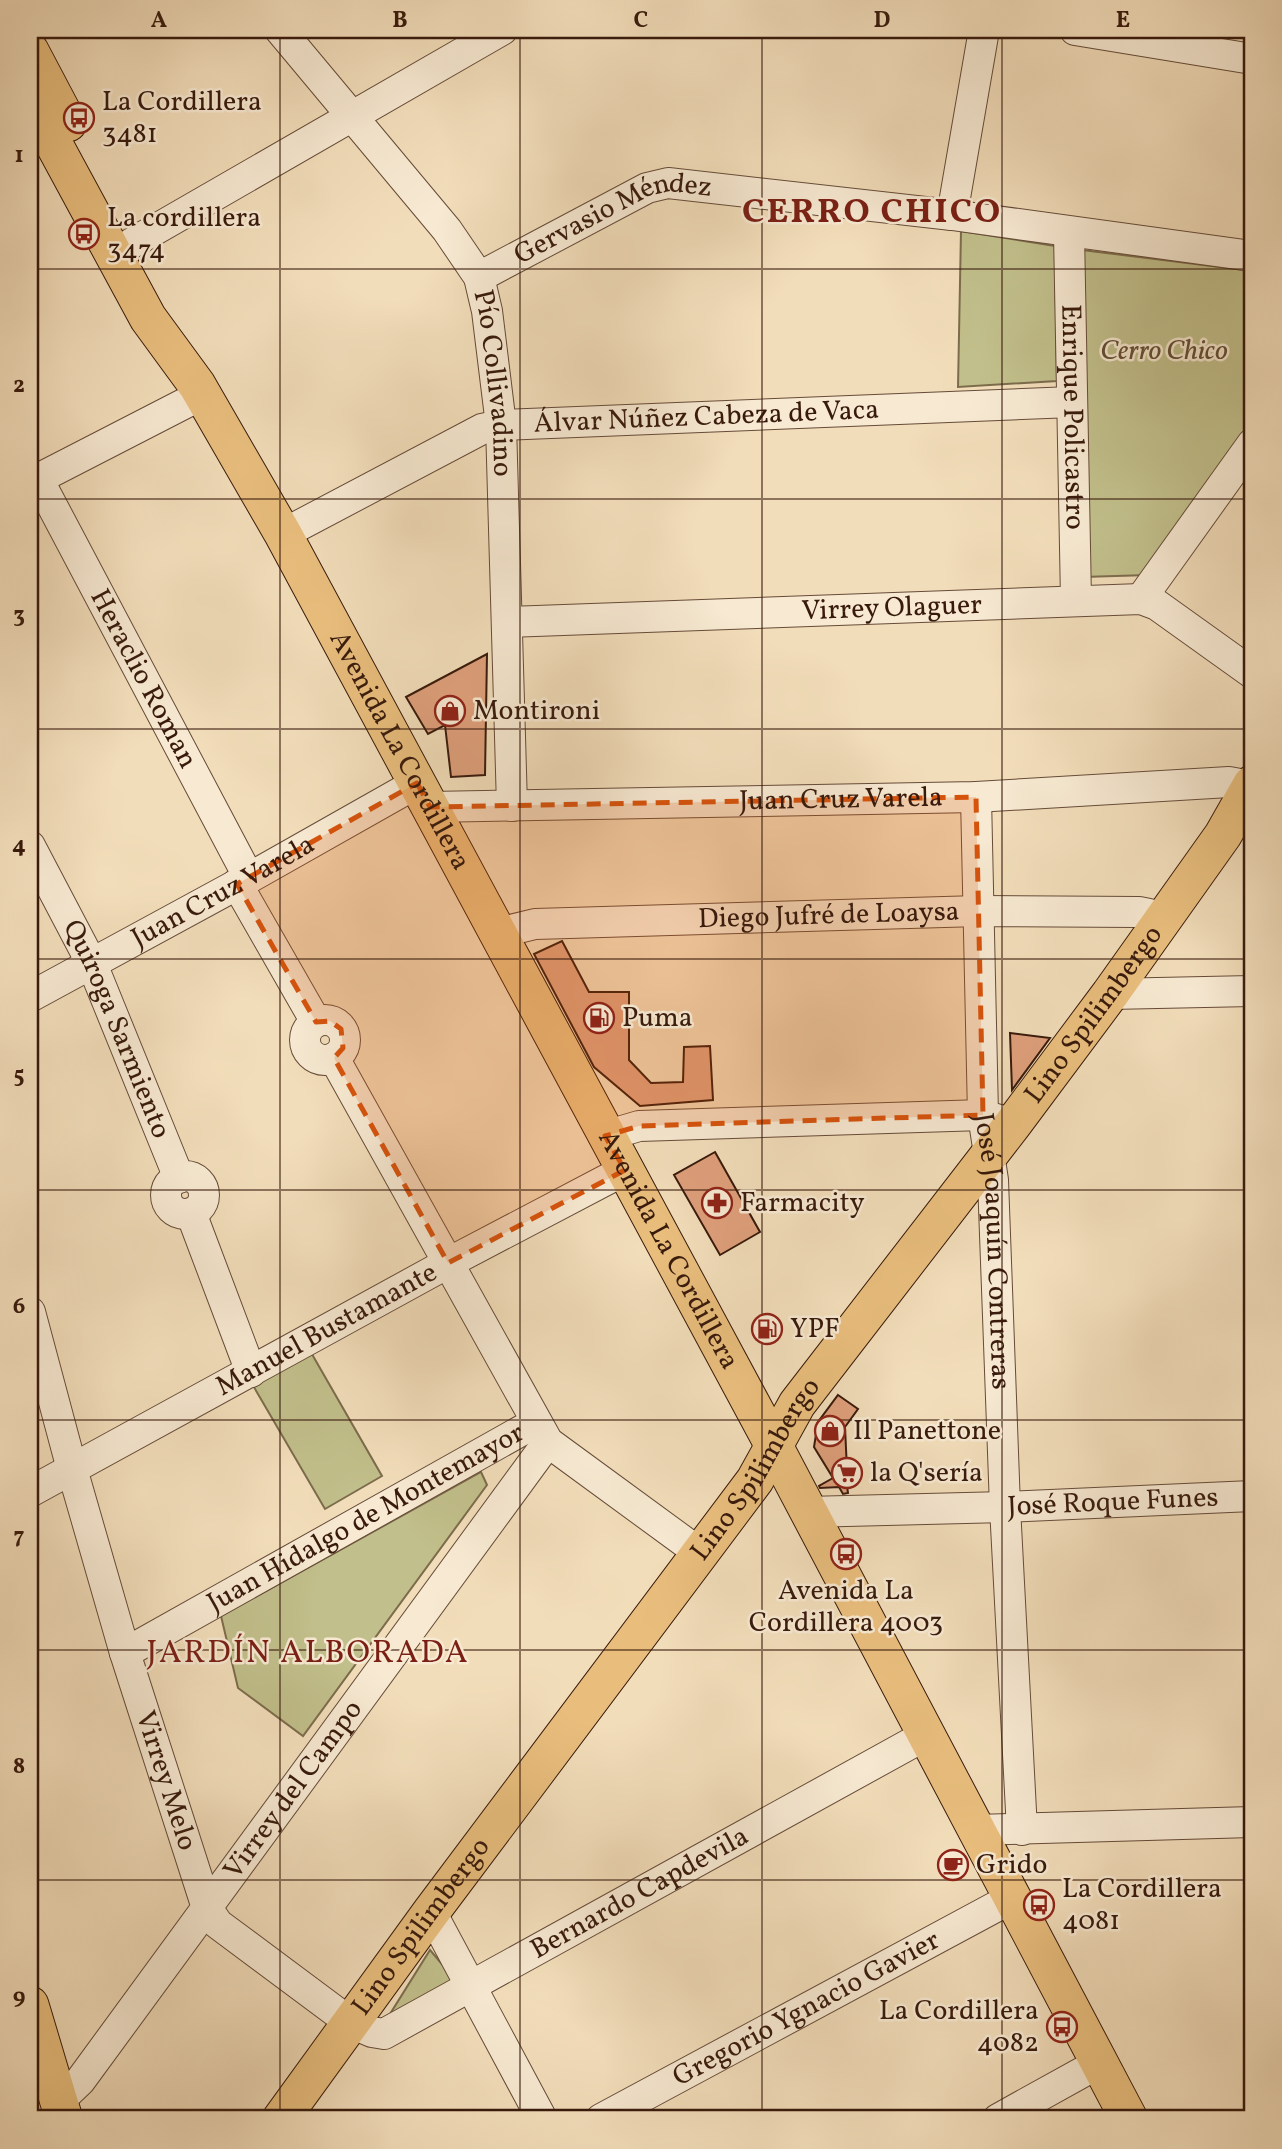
<svg xmlns="http://www.w3.org/2000/svg" width="1282" height="2149" viewBox="0 0 1282 2149" font-family="Vollkorn,serif">
<style>
.green{fill:#c1bf8b;stroke:#7c6c4c;stroke-width:2}
.building{fill:#dfa07c;stroke:#381a0c;stroke-width:2}
.lines{fill:none;stroke-linecap:round;stroke-linejoin:round}
.minor-casing{stroke:#664b38;stroke-width:32}
.major-casing{stroke:#381a0c;stroke-width:39}
.minor{stroke:#f7e9d2;stroke-width:30}
.major{stroke:#e9be7d;stroke-width:37}
.marked{fill:#d6530c;fill-opacity:0.2;stroke:#d6530c;stroke-width:5;stroke-dasharray:14 9;stroke-linejoin:round}
.grid{fill:none;stroke:#381a0c;stroke-width:2;stroke-opacity:0.55}
.labels{text-anchor:middle;dominant-baseline:central;stroke-width:5;stroke-linejoin:round;paint-order:stroke}
.poi-label{font-size:28px;fill:#381a0c;stroke:#f7e9d2;text-anchor:start}
.street-label{font-size:28px;fill:#381a0c;stroke:#f7e9d2}
.park-label{font-size:28px;font-style:italic;fill:#614c32;stroke:#f7e9d2}
.quarter-label{font-size:32px;letter-spacing:2px;fill:#7a1f14;stroke:#f7e9d2}
.district-label{font-size:35px;font-weight:bold;letter-spacing:2px;fill:#7a1f14;stroke:#f7e9d2}
.neatline{fill:none;stroke:#381a0c;stroke-width:2.5}
.grid-label{font-size:23px;text-anchor:middle;font-weight:bold;fill:#381a0c}
</style>
<rect width="100%" height="100%" fill="#f2ddba"/>
<filter id="stains"><feTurbulence type="fractalNoise" baseFrequency=".00286" numOctaves="4"/><feColorMatrix values="0 0 0 0 .2 0 0 0 0 .09 0 0 0 0 .02 0 0 0 .5 -.17"/></filter>
<radialGradient id="worn" r=".72"><stop offset=".6" stop-color="#630" stop-opacity="0"/><stop offset="1" stop-color="#630" stop-opacity=".3"/></radialGradient>
<g class="green">
<polygon points="961,231 1055,246 1057,381 958,387"/>
<polygon points="1074,249 1252,271 1252,432 1149,575 1083,577"/>
<polygon points="309,1349 382,1476 325,1509 251,1382"/>
<polygon points="481,1472 487,1485 303,1736 238,1688 221,1616"/>
<polygon points="430,1950 458,1983 390,2014"/>
</g>
<g class="building">
<polygon points="487,654 485,775 451,777 445,725 428,734 406,697"/>
<polygon points="562,941 589,992 629,992 629,1060 651,1083 683,1082 684,1047 710,1046 713,1100 640,1106 594,1067 534,954"/>
<polygon points="1010,1033 1050,1038 1012,1090"/>
<polygon points="715,1152 760,1232 720,1255 674,1175"/>
<polygon points="838,1395 858,1409 845,1427 847,1470 851,1467 856,1485 847,1486 848,1493 843,1494 839,1487 820,1488 819,1486 833,1478 814,1447 818,1422"/>
</g>
<g class="lines">
<g class="minor-casing">
<g id="minor">
<path id="s1" d="M280,30L447,230L479,277L487,311L501,425L512,806"/>
<polyline points="1075,30 1252,59"/>
<polyline points="952,215 984,30"/>
<path id="s2" d="M1069,233L1076,600"/>
<polyline points="132,243 502,30"/>
<path id="s3" d="M479,277L647,188L668,183L952,215L1252,256"/>
<path id="s4" d="M38,479L249,878"/>
<polyline points="30,483 203,394"/>
<path id="s5" d="M283,534L482,429L501,425L1072,402"/>
<polyline points="1141,599 1252,444"/>
<path id="s6" d="M507,622L1141,599L1157,605L1252,673"/>
<path id="s7" d="M976,797L983,1115L993,1180L1005,1507L1022,1830"/>
<path id="s8" d="M430,807L976,797L1229,782L1251,786"/>
<path id="s9" d="M30,846L92,964L179,1178"/>
<polyline points="237,884 316,1022"/>
<path id="s10" d="M498,933L535,924L979,911L1139,912L1149,914L1161,922"/>
<polyline points="1110,994 1252,991"/>
<path id="s11" d="M30,997L249,878L417,783"/>
<circle cx="325" cy="1040" r="20"/>
<polyline points="334,1058 548,1442 701,1554"/>
<polyline points="605,1136 639,1126 983,1115 1003,1121"/>
<circle cx="185" cy="1195" r="19"/>
<polyline points="191,1213 251,1372"/>
<path id="s12" d="M30,1312L72,1469L125,1653L207,1908L218,1924L351,2023L372,2032L384,2034L926,1735"/>
<path id="s13" d="M30,1492L448,1263L625,1170"/>
<path id="s14" d="M807,1512L1005,1507L1252,1496"/>
<path id="s15" d="M125,1653L535,1423"/>
<polyline points="976,1830 1252,1822"/>
<polyline points="431,1912 542,2119"/>
<path id="s16" d="M59,2101L80,2081L548,1442"/>
<path id="s17" d="M601,2119L1012,1898"/>
<polyline points="998,2119 1099,2063"/>
</g>
</g>
<g class="major-casing">
<g id="major">
<polyline points="30,51 68,123"/>
<path id="s18" d="M30,100L148,318L197,385L283,534L774,1446L1129,2119"/>
<polyline points="30,2005 64,2119"/>
<path id="s19" d="M281,2119L431,1912L755,1480L797,1404L1013,1124L1110,994L1223,835L1252,784"/>
</g>
</g>
<use href="#minor" class="minor"/>
<use href="#major" class="major"/>
</g>
<path class="marked" d="M417,783L430,807L976,797L983,1115L639,1126L605,1136L625,1170L448,1263L334,1058L343,1048L341,1029L330,1021L316,1022L237,884Z"/>
<path class="grid" d="M280,30V2119M520,30V2119M762,30V2119M1002,30V2119M30,269H1252M30,499H1252M30,729H1252M30,959H1252M30,1190H1252M30,1420H1252M30,1650H1252M30,1880H1252"/>
<defs>
<g id="bus-ring" transform="scale(1.575)"><circle r="9.5" fill="#f7e9d2" stroke="#8f2418" stroke-width="1.5"/><path d="M-5-6H5V4H4V6H2V4H-2V6H-4V4H-5ZM-3.5-4V0h7V-4ZM-3.5 1.2v1.5H-2V1.2ZM2 1.2v1.5H3.5V1.2Z" fill="#8f2418"/></g>
<g id="shop-ring" transform="scale(1.575)"><circle r="9.5" fill="#f7e9d2" stroke="#8f2418" stroke-width="1.5"/><path d="M-5-2.5h2.3a2.7 3.5 0 0 1 5.4 0H5L5.5 6h-11ZM-1.5-2.5h3a1.5 2.3 0 0 0-3 0Z" fill="#8f2418"/></g>
<g id="fuel-ring" transform="scale(1.575)"><circle r="9.5" fill="#f7e9d2" stroke="#8f2418" stroke-width="1.5"/><path d="M-5.5-6h7V0h2V4h1.3V-2.5L3-4.5l.8-.8L6-3V5H2.5V1h-1V6h-7ZM-4.2-4.7v3.2H.2V-4.7Z" fill="#8f2418"/></g>
<g id="pharmacy-ring" transform="scale(1.575)"><circle r="9.5" fill="#f7e9d2" stroke="#8f2418" stroke-width="1.5"/><path d="M-2-6h4v4h4v4h-4v4h-4v-4h-4v-4h4Z" fill="#8f2418"/></g>
<g id="supermarket-ring" transform="scale(1.575)"><circle r="9.5" fill="#f7e9d2" stroke="#8f2418" stroke-width="1.5"/><path d="M-6-5.5h2.5l.6 2H6L4.5 2H-2.5L-4.4-4H-6ZM-1.5 3.2a1.3 1.3 0 1 0 .1 0ZM3 3.2a1.3 1.3 0 1 0 .1 0Z" fill="#8f2418"/></g>
<g id="cafe-ring" transform="scale(1.575)"><circle r="9.5" fill="#f7e9d2" stroke="#8f2418" stroke-width="1.5"/><path d="M-5.5-4.5H6V0H3Q3 3.5 0 3.5H-2.5Q-5.5 3.5-5.5 0ZM3-3.2v2h1.7v-2ZM-6 4.5H4V6H-6Z" fill="#8f2418"/></g>
</defs>
<g fill-rule="evenodd">
<use href="#bus-ring" x="79" y="118"/>
<use href="#bus-ring" x="84" y="234"/>
<use href="#shop-ring" x="450" y="711"/>
<use href="#fuel-ring" x="599" y="1018"/>
<use href="#pharmacy-ring" x="717" y="1203"/>
<use href="#fuel-ring" x="767" y="1329"/>
<use href="#shop-ring" x="830" y="1431"/>
<use href="#supermarket-ring" x="847" y="1473"/>
<use href="#bus-ring" x="846" y="1554"/>
<use href="#cafe-ring" x="953" y="1865"/>
<use href="#bus-ring" x="1039" y="1905"/>
<use href="#bus-ring" x="1062" y="2027"/>
</g>
<g class="labels">
<g class="poi-label">
<text x="102" y="102">La Cordillera<tspan x="102" dy="32">3481</tspan></text>
<text x="107" y="218">La cordillera<tspan x="107" dy="32">3474</tspan></text>
<text x="473" y="711">Montironi</text>
<text x="622" y="1018">Puma</text>
<text x="740" y="1203">Farmacity</text>
<text x="790" y="1329">YPF</text>
<text x="853" y="1431">Il Panettone</text>
<text x="870" y="1473">la Q'sería</text>
<text x="846" y="1591" text-anchor="middle">Avenida La<tspan x="846" dy="32">Cordillera 4003</tspan></text>
<text x="976" y="1865">Grido</text>
<text x="1062" y="1889">La Cordillera<tspan x="1062" dy="32">4081</tspan></text>
<text x="1039" y="2011" text-anchor="end">La Cordillera<tspan x="1039" dy="32">4082</tspan></text>
</g>
<g class="street-label">
<text stroke="none"><textPath href="#s3" startOffset="149">Gervasio Méndez</textPath></text>
<text stroke="none"><textPath href="#s1" startOffset="425">Pío Collivadino</textPath></text>
<text stroke="none"><textPath href="#s5" startOffset="450">Álvar Núñez Cabeza de Vaca</textPath></text>
<text stroke="none"><textPath href="#s2" startOffset="184">Enrique Policastro</textPath></text>
<text stroke="none"><textPath href="#s6" startOffset="385">Virrey Olaguer</textPath></text>
<text stroke="none"><textPath href="#s4" startOffset="226">Heraclio Roman</textPath></text>
<text stroke="none"><textPath href="#s18" startOffset="749">Avenida La Cordillera</textPath></text>
<text stroke="none"><textPath href="#s8" startOffset="411">Juan Cruz Varela</textPath></text>
<text stroke="none"><textPath href="#s11" startOffset="220">Juan Cruz Varela</textPath></text>
<text stroke="none"><textPath href="#s10" startOffset="332">Diego Jufré de Loaysa</textPath></text>
<text stroke="none"><textPath href="#s19" startOffset="1372">Lino Spilimbergo</textPath></text>
<text stroke="none"><textPath href="#s9" startOffset="203">Quiroga Sarmiento</textPath></text>
<text stroke="none"><textPath href="#s18" startOffset="1316">Avenida La Cordillera</textPath></text>
<text stroke="none"><textPath href="#s7" startOffset="455">José Joaquín Contreras</textPath></text>
<text stroke="none"><textPath href="#s13" startOffset="338">Manuel Bustamante</textPath></text>
<text stroke="none"><textPath href="#s19" startOffset="805">Lino Spilimbergo</textPath></text>
<text stroke="none"><textPath href="#s14" startOffset="306">José Roque Funes</textPath></text>
<text stroke="none"><textPath href="#s15" startOffset="276">Juan Hidalgo de Montemayor</textPath></text>
<text stroke="none"><textPath href="#s12" startOffset="488">Virrey Melo</textPath></text>
<text stroke="none"><textPath href="#s16" startOffset="390">Virrey del Campo</textPath></text>
<text stroke="none"><textPath href="#s12" startOffset="1134">Bernardo Capdevila</textPath></text>
<text stroke="none"><textPath href="#s19" startOffset="238">Lino Spilimbergo</textPath></text>
<text stroke="none"><textPath href="#s17" startOffset="233">Gregorio Ygnacio Gavier</textPath></text>
</g>
<g class="park-label">
<text x="1164" y="351">Cerro Chico</text>
</g>
<g class="quarter-label">
<text x="308" y="1654">JARDÍN ALBORADA</text>
</g>
<g class="district-label">
<text x="872" y="213">CERRO CHICO</text>
</g>
</g>
<rect width="1282" height="2149" fill="none" stroke="#f2ddba" stroke-width="77"/>
<rect x="38" y="38" width="1206" height="2072" class="neatline"/>
<g class="grid-label">
<text x="159" y="27">A</text>
<text x="400" y="27">B</text>
<text x="641" y="27">C</text>
<text x="882" y="27">D</text>
<text x="1123" y="27">E</text>
<text x="19" y="162">1</text>
<text x="19" y="392">2</text>
<text x="19" y="622">3</text>
<text x="19" y="852">4</text>
<text x="19" y="1082">5</text>
<text x="19" y="1313">6</text>
<text x="19" y="1543">7</text>
<text x="19" y="1773">8</text>
<text x="19" y="2003">9</text>
</g>
<rect width="100%" height="100%" filter="url(#stains)"/>
<rect width="100%" height="100%" fill="url(#worn)"/>
</svg>
